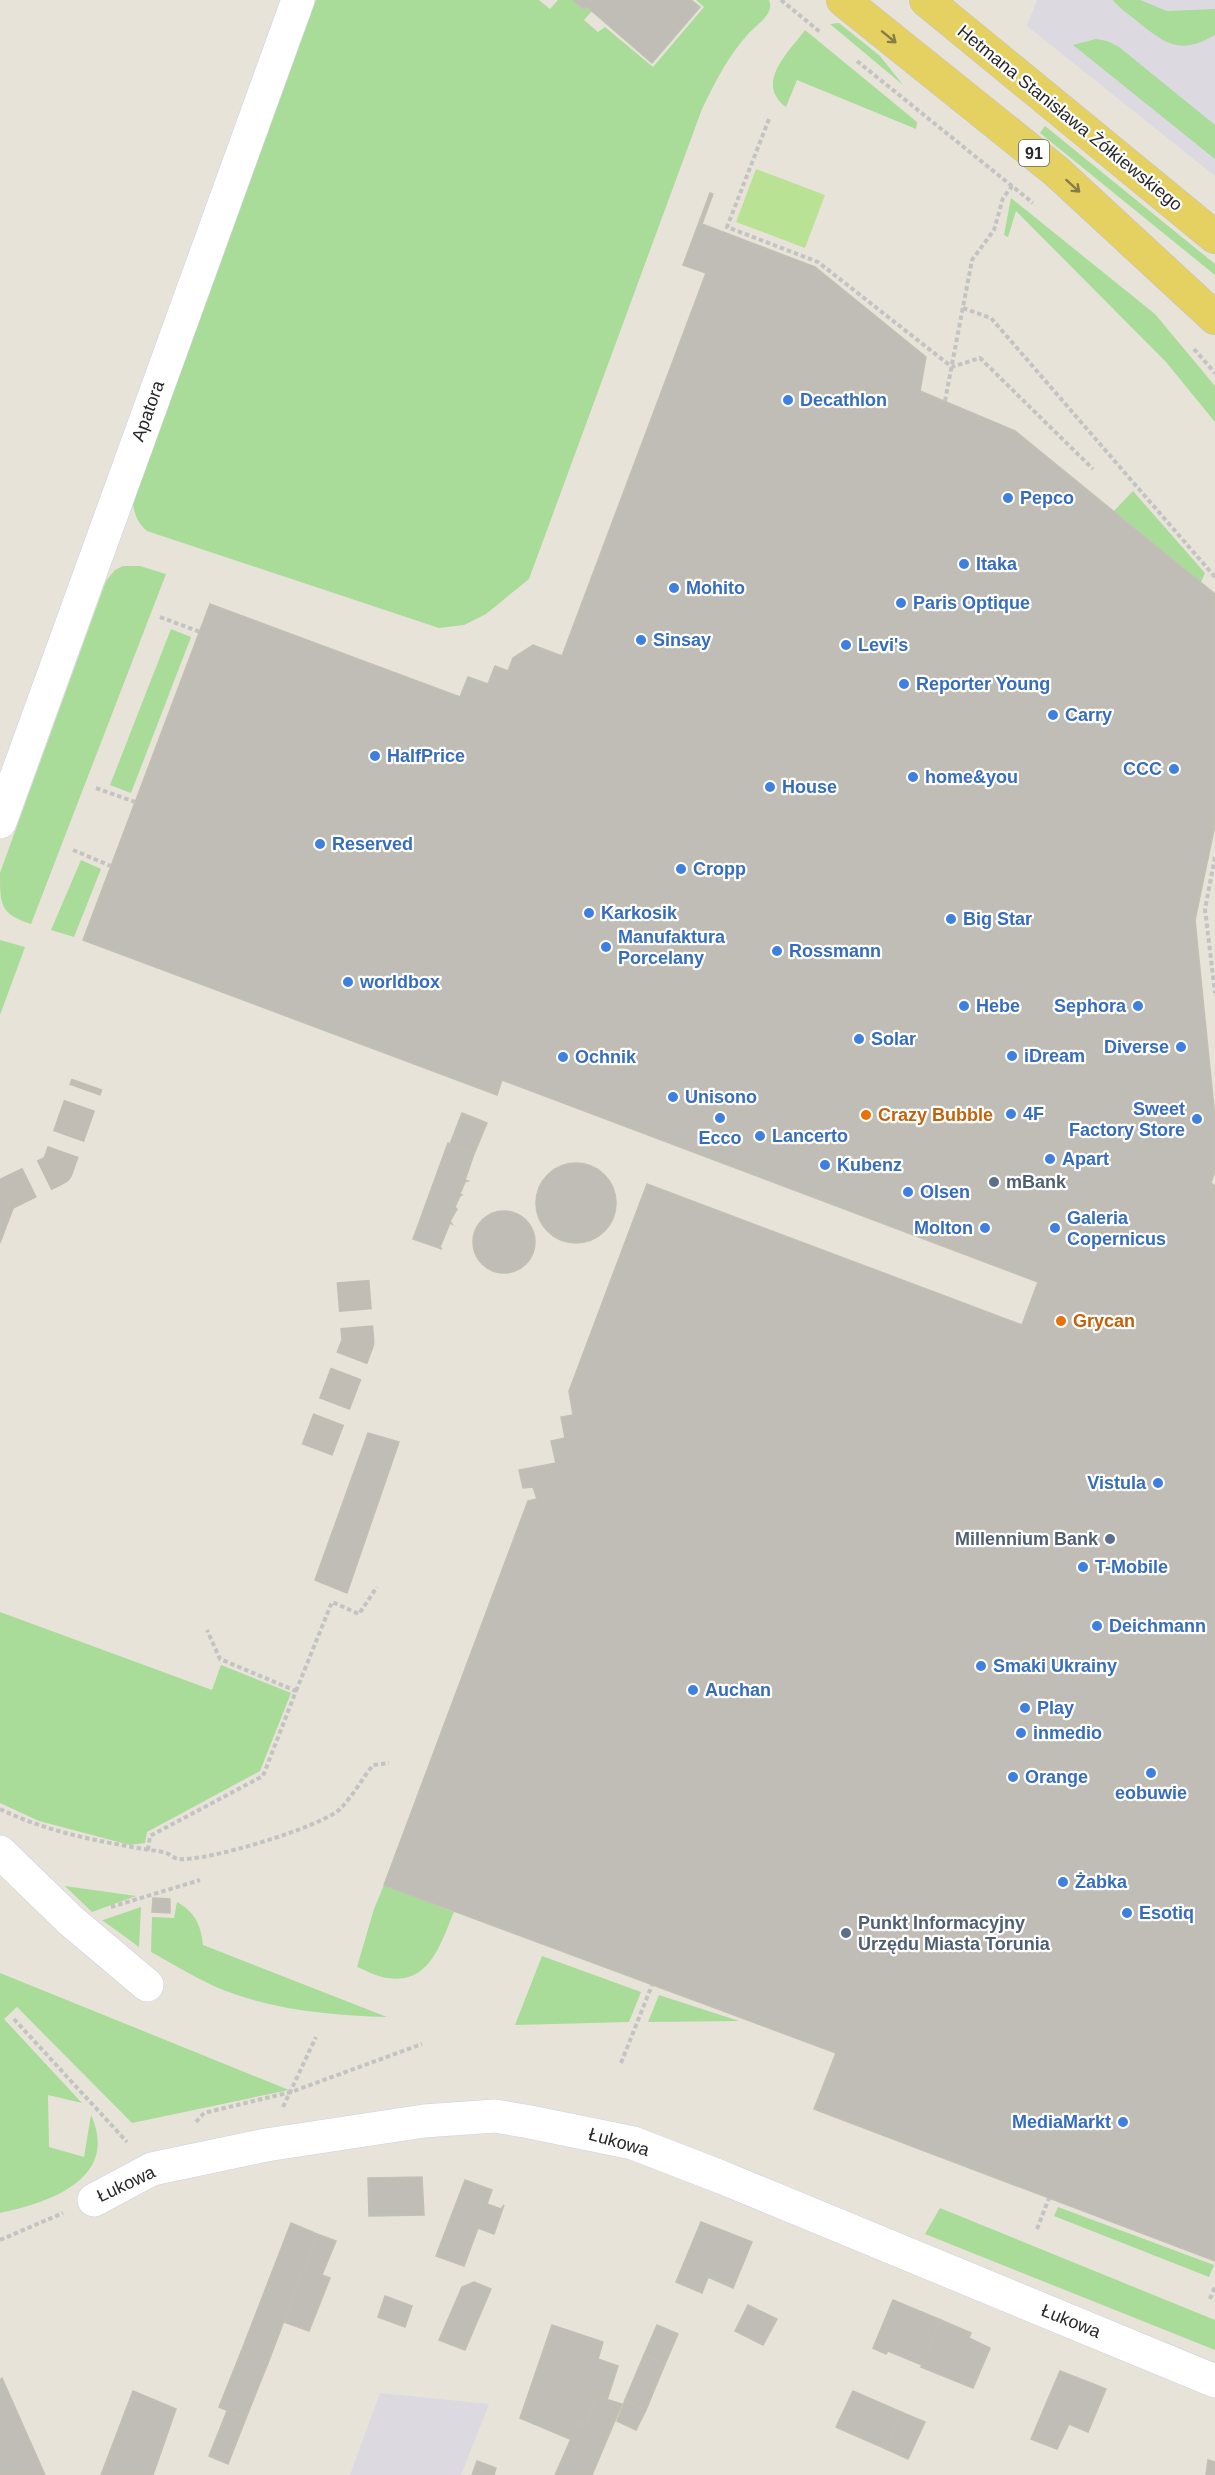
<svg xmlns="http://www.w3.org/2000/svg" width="1215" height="2475" viewBox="0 0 1215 2475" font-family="Arial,sans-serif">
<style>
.industrial{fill:#dcd9e1}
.green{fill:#a9db99}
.pitch{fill:#bae295}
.building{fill:#c0bdb6;stroke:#c3bfb3;stroke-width:1.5}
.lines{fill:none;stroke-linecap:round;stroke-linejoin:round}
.minor-tunnel{stroke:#c1bdb5;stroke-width:33;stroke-dasharray:33 16;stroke-linecap:butt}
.minor-casing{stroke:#ced0df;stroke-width:34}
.major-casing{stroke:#c3c3c3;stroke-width:34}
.path{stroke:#c3c3c3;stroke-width:4;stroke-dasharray:4.5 3;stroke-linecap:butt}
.minor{stroke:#fff;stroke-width:33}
.major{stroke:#e4d162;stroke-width:33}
.oneway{stroke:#867c44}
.shop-dot{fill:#3f7fe0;stroke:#fff;stroke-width:2}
.food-dot{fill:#e8710a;stroke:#fff;stroke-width:2}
.service-dot{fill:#5c6f8a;stroke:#fff;stroke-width:2}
.labels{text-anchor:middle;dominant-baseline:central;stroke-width:4.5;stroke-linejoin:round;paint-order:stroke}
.shield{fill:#fff;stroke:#686868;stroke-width:1.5}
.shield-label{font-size:16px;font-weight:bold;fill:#272727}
.street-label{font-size:18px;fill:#272727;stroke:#fff}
.shop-label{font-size:18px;font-weight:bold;fill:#366cbe;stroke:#fff;text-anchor:start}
.food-label{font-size:18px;font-weight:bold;fill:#c56008;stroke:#fff;text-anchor:start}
.service-label{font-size:18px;font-weight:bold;fill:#4e5e75;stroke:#fff;text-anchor:start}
</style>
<rect width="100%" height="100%" fill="#e8e3d9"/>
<g class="industrial">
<polygon points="1037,0 1215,0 1215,176 1027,26"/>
<polygon points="380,2393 489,2404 461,2475 350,2475"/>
</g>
<g class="green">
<path d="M316,0H539L550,9L558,0H573L583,9L586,6L592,11L584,20L598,32L605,27L653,67L704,7L696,0H769C775,14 757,24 749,33C728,56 715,82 702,109L529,579L486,614L464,625L439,628L147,531C138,523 135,516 133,504Z"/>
<path d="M1113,0H1140L1167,11L1215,9V35C1180,55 1167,45 1138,22C1130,15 1119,8 1113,0Z"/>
<polygon points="839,23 880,56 903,85 830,24"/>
<path d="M805,30L917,122L916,129L797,80L786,107C754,83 789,52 805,30Z"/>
<polygon points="1096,39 1107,41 1119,47 1215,125 1215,159 1073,45"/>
<polygon points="1045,126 1215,264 1215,275 1040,133"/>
<polygon points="1011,198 1155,314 1215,386 1215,422 1166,362 1016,211 1008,237 1004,235"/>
<polygon points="1133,491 1205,573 1201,582 1114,511"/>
<path d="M123,566H140L166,574L31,924C0,914 0,905 0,873L106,581L115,570Z"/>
<polygon points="171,629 191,637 131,793 110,785"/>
<polygon points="81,860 101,869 74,937 51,930"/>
<polygon points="0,940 25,947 0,1015"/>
<polygon points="0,1612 212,1690 221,1665 291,1693 260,1771 147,1832 145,1843 130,1845 39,1821 0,1803"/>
<path d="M384,1885L454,1912C441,1942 430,1985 388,1978C378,1977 367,1971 357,1967L374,1909Z"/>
<polygon points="65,1886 136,1896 92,1912"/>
<path d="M177,1902C195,1912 201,1925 203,1945L387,2017C329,2015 270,2010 216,1987C194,1977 173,1964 151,1952L152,1917L174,1918Z"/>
<polygon points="141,1907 139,1947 102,1920 103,1920"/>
<polygon points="542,1956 641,1992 629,2022 515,2025"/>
<path d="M0,1973L289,2090L132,2123L17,2007L4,2019L82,2103L48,2095L49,2147L84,2157L91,2115C120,2179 49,2203 0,2213Z"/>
<polygon points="659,1995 739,2021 648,2022"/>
<polygon points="1058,2207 1214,2265 1209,2277 1054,2216"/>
<polygon points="940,2208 1215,2320 1215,2350 925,2234"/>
</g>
<polygon class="pitch" points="756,169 825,195 805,248 736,222"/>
<g class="building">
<polygon points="573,0 691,0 700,7 652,63 586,6 584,9"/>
<polygon points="710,193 713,194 702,224 815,267 926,357 920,391 1015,431 1215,594 1215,825 1195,920 1215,1118 1215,1171 1211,1183 1215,1186 1215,2261 814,2109 836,2053 384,1885 528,1501 537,1499 533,1487 523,1488 519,1470 556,1463 551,1441 565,1438 561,1417 573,1415 569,1391 647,1184 1022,1325 1038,1282 502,1080 497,1095 83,940 210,604 460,697 468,677 488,684 495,666 508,671 513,658 533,645 562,656 706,273 683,265"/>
<polygon points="462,1113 487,1123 474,1154 450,1144"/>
<polygon points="448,1143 474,1154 465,1180 468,1181 465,1182 460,1194 462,1195 460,1196 455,1207 457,1209 450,1221 452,1224 450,1223 440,1247 442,1249 413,1239"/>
<circle cx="576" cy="1203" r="40"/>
<polygon points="0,1192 17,1198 0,1243"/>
<circle cx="504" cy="1242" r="31"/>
<polygon points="368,1433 399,1442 347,1593 315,1580"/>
<polygon points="153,1898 170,1899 170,1913 152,1912"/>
<polygon points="422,2177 424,2215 369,2216 368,2178"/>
<polygon points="465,2180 492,2190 487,2204 501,2209 504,2205 494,2234 478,2228 464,2266 436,2256"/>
<polygon points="701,2222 752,2242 733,2288 708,2277 702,2293 676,2282"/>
<polygon points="291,2223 317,2234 268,2363 241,2352"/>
<polygon points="317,2234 336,2241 322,2275 330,2278 309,2331 284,2322"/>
<polygon points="474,2282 491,2289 465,2350 439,2340 462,2287"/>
<polygon points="385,2296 412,2306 405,2327 378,2317"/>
<polygon points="893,2300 941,2320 922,2365 888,2351 886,2354 873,2348"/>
<polygon points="748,2305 777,2319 763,2345 735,2331"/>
<polygon points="941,2320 971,2333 969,2338 990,2348 973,2388 921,2367"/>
<polygon points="552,2325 603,2342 598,2359 618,2366 607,2400 595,2396 586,2425 578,2423 572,2440 520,2418"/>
<polygon points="657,2325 678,2334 665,2364 644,2355"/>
<polygon points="241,2352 268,2363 246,2418 219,2407"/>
<polygon points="644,2355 665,2364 646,2410 625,2400"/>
<polygon points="1060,2371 1106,2389 1088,2432 1069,2424 1057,2449 1031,2439"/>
<polygon points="2,2378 45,2475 0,2475 0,2380"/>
<polygon points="133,2391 176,2409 153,2475 101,2475"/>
<polygon points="853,2391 901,2412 886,2449 836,2427"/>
<polygon points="595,2396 622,2404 592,2475 555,2475 578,2423 586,2425"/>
<polygon points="625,2400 646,2410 636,2430 617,2421"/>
<polygon points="227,2411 246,2418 228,2464 209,2456"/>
<polygon points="901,2412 925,2422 908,2459 886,2449"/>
<polygon points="1208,2460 1215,2462 1215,2475 1206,2475"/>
<polygon points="477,2461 496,2468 494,2475 472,2475"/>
</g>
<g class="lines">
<g class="minor-tunnel">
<polyline points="0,1197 57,1169 87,1084"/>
<polyline points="317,1450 358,1342 353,1281"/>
</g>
<g class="minor-casing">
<g id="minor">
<polyline points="0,822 298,0"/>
<polyline points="0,1852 70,1920 147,1985"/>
<polyline points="94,2200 152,2169 266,2145 424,2121 495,2116 530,2122 633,2143 721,2177 1215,2381"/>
</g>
</g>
<g class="major-casing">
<g id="major">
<polyline points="843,0 1056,171 1215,318"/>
<polyline points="926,0 1215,237"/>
</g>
</g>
<g class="path">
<polyline points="781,0 820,32"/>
<polyline points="857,61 1033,203"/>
<polyline points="769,119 727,227 818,262 952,367 980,358 1093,469"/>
<polyline points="963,308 991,318 1215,577"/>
<polyline points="1194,349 1215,373"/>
<polyline points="945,401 972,260 994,230 1003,198 1012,186"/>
<polyline points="160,617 200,632"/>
<polyline points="96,788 135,802"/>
<polyline points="73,850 111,866"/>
<polyline points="1215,857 1205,909 1215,993"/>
<polyline points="296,1691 332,1602 359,1614 377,1587"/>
<path d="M0,1809C51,1834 107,1843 163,1852C169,1853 174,1859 179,1859C206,1862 321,1827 340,1809C352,1797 362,1779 373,1765L389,1763"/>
<polyline points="148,1850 150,1836 263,1776 296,1691 220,1659 207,1630"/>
<polyline points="111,1907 200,1880"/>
<polyline points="14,2019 127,2142"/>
<polyline points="621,2063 652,1985"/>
<polyline points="283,2107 316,2037"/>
<polyline points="196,2122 204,2113 291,2092 422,2044"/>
<polyline points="1037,2229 1049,2198"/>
<polyline points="0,2240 63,2213"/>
<polyline points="1210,2299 1215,2286"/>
</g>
<use href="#minor" class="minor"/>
<use href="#major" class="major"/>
</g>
<defs><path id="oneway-shaft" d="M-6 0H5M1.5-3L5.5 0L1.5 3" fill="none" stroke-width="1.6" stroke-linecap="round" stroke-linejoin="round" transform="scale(1.5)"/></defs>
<g class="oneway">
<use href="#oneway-shaft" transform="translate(889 37) rotate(39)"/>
<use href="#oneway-shaft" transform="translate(1073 186) rotate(42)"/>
</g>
<g class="shop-dot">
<circle cx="788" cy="400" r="6"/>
<circle cx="1008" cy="498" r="6"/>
<circle cx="964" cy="564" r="6"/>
<circle cx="674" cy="588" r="6"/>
<circle cx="901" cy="603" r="6"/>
<circle cx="641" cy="640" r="6"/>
<circle cx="846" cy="645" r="6"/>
<circle cx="904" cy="684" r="6"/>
<circle cx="1053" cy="715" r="6"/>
<circle cx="375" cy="756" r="6"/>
<circle cx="1174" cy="769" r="6"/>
<circle cx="913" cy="777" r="6"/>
<circle cx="770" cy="787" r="6"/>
<circle cx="320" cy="844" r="6"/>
<circle cx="681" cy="869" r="6"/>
<circle cx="589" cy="913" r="6"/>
<circle cx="951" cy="919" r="6"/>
<circle cx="606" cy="947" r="6"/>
<circle cx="777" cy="951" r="6"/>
<circle cx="348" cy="982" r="6"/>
<circle cx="964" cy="1006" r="6"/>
<circle cx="1138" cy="1006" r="6"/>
<circle cx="859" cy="1039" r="6"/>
<circle cx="1181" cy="1047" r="6"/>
<circle cx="1012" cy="1056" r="6"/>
<circle cx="563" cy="1057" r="6"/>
<circle cx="673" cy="1097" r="6"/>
<circle cx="1011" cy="1114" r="6"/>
<circle cx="720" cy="1118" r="6"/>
<circle cx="1197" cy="1119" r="6"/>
<circle cx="760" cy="1136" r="6"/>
<circle cx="1050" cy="1159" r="6"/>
<circle cx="825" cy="1165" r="6"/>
<circle cx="908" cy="1192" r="6"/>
<circle cx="985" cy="1228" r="6"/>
<circle cx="1055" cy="1228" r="6"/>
<circle cx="1158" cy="1483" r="6"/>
<circle cx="1083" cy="1567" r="6"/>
<circle cx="1097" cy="1626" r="6"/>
<circle cx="981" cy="1666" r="6"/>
<circle cx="693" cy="1690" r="6"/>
<circle cx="1025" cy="1708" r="6"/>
<circle cx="1021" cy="1733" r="6"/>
<circle cx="1151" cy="1773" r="6"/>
<circle cx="1013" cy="1777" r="6"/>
<circle cx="1063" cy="1882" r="6"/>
<circle cx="1127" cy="1913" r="6"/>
<circle cx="1123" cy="2122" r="6"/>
</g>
<g class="food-dot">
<circle cx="866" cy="1115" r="6"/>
<circle cx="1061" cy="1321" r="6"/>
</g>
<g class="service-dot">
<circle cx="994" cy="1182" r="6"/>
<circle cx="1110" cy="1539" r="6"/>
<circle cx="846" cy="1933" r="6"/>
</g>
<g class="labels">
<rect class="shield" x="1019" y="140" width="30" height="26" rx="4.5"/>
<g class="shield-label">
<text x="1034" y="153">91</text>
</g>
<g class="street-label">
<text transform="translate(1070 118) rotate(39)">Hetmana Stanisława Żółkiewskiego</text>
<text transform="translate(148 411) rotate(-70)">Apatora</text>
<text transform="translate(619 2142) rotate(16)">Łukowa</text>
<text transform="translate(126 2184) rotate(-25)">Łukowa</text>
<text transform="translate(1071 2321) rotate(22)">Łukowa</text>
</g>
<g class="shop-label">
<text x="800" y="400">Decathlon</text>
<text x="1020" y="498">Pepco</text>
<text x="976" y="564">Itaka</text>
<text x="686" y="588">Mohito</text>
<text x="913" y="603">Paris Optique</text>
<text x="653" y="640">Sinsay</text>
<text x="858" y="645">Levi's</text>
<text x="916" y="684">Reporter Young</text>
<text x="1065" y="715">Carry</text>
<text x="387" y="756">HalfPrice</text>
<text x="1162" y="769" text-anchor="end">CCC</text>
<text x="925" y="777">home&amp;you</text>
<text x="782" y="787">House</text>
<text x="332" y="844">Reserved</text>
<text x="693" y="869">Cropp</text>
<text x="601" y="913">Karkosik</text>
<text x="963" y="919">Big Star</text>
<text x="618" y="937">Manufaktura<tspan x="618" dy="21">Porcelany</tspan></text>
<text x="789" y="951">Rossmann</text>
<text x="360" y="982">worldbox</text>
<text x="976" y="1006">Hebe</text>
<text x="1126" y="1006" text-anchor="end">Sephora</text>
<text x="871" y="1039">Solar</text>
<text x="1169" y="1047" text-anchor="end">Diverse</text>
<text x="1024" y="1056">iDream</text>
<text x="575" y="1057">Ochnik</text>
<text x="685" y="1097">Unisono</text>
<text x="1185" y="1109" text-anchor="end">Sweet<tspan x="1185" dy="21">Factory Store</tspan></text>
<text x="1023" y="1114">4F</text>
<text x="772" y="1136">Lancerto</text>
<text x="720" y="1138" text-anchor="middle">Ecco</text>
<text x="1062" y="1159">Apart</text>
<text x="837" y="1165">Kubenz</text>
<text x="920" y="1192">Olsen</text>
<text x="1067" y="1218">Galeria<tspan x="1067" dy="21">Copernicus</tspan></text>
<text x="973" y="1228" text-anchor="end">Molton</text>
<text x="1146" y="1483" text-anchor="end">Vistula</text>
<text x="1095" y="1567">T-Mobile</text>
<text x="1109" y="1626">Deichmann</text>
<text x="993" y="1666">Smaki Ukrainy</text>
<text x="705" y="1690">Auchan</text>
<text x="1037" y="1708">Play</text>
<text x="1033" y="1733">inmedio</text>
<text x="1025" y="1777">Orange</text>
<text x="1151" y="1793" text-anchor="middle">eobuwie</text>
<text x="1075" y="1882">Żabka</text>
<text x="1139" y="1913">Esotiq</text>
<text x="1111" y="2122" text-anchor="end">MediaMarkt</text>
</g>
<g class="food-label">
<text x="878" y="1115">Crazy Bubble</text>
<text x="1073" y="1321">Grycan</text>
</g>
<g class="service-label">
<text x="1006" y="1182">mBank</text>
<text x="1098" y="1539" text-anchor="end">Millennium Bank</text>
<text x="858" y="1923">Punkt Informacyjny<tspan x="858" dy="21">Urzędu Miasta Torunia</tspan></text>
</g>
</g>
</svg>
